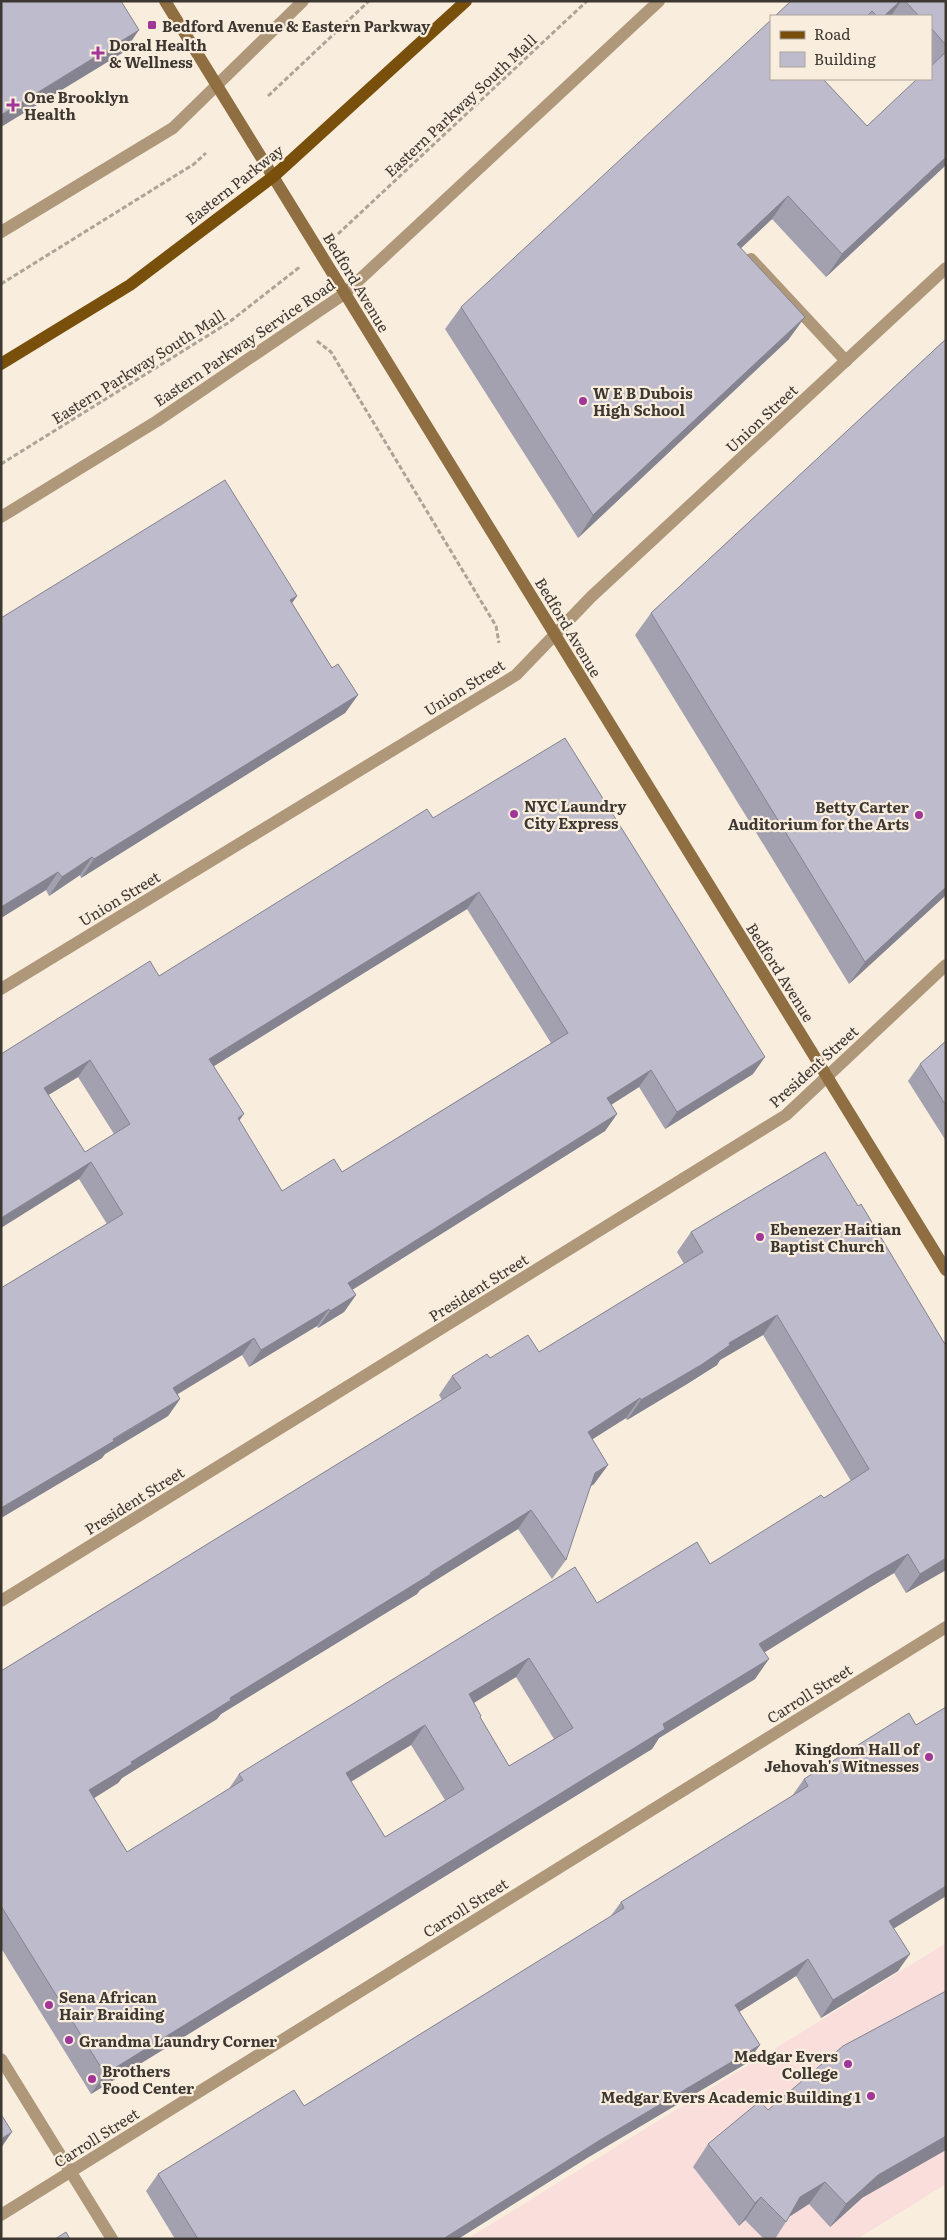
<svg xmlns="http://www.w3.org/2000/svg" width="947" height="2240" viewBox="0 0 947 2240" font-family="Literata,serif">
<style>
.education{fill:#f9dedb}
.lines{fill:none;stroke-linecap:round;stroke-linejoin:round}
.path{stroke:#ada498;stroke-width:3;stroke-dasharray:5 2.5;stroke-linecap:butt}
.lane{stroke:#af987a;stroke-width:12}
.street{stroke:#af987a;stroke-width:12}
.secondary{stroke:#8f6e41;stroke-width:12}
.primary{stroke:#784f0b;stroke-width:12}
.wall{fill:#a3a1af;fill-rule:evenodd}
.shaded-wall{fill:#84838f}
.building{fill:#bdbbcc;stroke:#84838f;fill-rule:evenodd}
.poi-dot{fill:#a03698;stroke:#f9edde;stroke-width:2}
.labels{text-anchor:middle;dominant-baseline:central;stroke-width:4.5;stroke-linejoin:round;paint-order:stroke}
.poi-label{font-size:15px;font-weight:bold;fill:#3c3731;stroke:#f9edde;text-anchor:start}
.street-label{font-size:15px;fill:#3c3731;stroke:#f9edde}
</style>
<rect width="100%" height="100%" fill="#f9edde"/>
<polygon class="education" points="946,1943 946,2184 857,2239 467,2239"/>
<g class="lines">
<g class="path">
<polyline points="268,96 369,1"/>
<polyline points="338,234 587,1"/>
<polyline points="1,284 194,164 206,153"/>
<polyline points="317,341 331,352 496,626 499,643"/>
<polyline points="1,464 228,323 301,266"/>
</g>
<polyline class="lane" points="751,259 846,361"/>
<g class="street">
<polyline points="1,232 173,128 303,1"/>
<polyline points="1,517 157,421 344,294 659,1"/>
<polyline points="1,989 516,675 591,597 946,268"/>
<polyline points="1,1601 786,1115 946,965"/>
<polyline points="1,2059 112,2239"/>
<polyline points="1,2215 946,1627"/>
</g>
<polyline class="secondary" points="165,1 946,1270"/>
<polyline class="primary" points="1,364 130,285 274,176 466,1"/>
</g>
<g class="wall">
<polygon points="791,1 946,1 946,165 826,277 772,219 741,248 789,339 578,538 445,329 461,307 824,80 867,126 931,79 931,16 775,16"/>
<polygon points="946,339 946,895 849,984 635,635 651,613"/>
<polygon points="297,596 292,603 332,668 358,695 345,713 81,878 80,875 49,896 46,890 1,918 1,618"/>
<path d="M433,818L753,1074L665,1129L639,1087L611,1105L617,1114L605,1131L352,1290L356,1295L344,1312L318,1328L317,1326L249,1367L242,1355L178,1394L180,1399L168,1416L105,1454L102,1458L1,1518V1288L107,1224L1,1054L159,976ZM467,909L551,1043L342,1172L282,1191L239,1121L214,1066ZM78,1077L114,1134L85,1152L48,1095Z"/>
<polygon points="946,1041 946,1141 908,1081 920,1064"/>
<path d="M825,1152L946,1570L906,1593L894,1573L857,1595L764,1652L755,1679L659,1738L652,1749L91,2094L1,1948V1671L442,1400L439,1395L452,1376L490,1358L539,1352L684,1264L677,1252L691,1232ZM763,1335L851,1481L824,1498L710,1564L597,1603L239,1774L228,1790L127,1852L94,1798L118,1783L122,1778L217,1719L221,1714L417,1594L420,1590L518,1529L552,1579L566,1560L590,1487L594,1484L608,1465L592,1439L626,1418L627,1420L687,1384L717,1365L720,1360ZM516,1677L554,1739L509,1766L480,1718L474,1703ZM411,1745L445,1800L385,1837L351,1782Z"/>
<polygon points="946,1707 946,1896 894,1928 898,1971 821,2018 796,1976 739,2012 747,2063 587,2158 458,2239 175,2239 146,2191 158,2174 304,2106 610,1917 621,1902 792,1796 804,1779 916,1725"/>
<polygon points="768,2110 862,2198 830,2227 809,2204 789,2217 775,2239 764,2239 745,2220 739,2226 693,2167 708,2144"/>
</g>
<g class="shaded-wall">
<polygon points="900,1 901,1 891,16 884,16"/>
<polygon points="139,30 124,52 1,127 1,115"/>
<polygon points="946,157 946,165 826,277 842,254"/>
<polygon points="788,196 772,219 721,267 737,244"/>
<polygon points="805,317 789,339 578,538 593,515"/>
<polygon points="297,596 284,614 290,600"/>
<polygon points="358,695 345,713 81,878 94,859"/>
<polygon points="92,857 80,875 49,896 62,877"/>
<polygon points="58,872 46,890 1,918 1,907"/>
<polygon points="946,887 946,895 849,984 865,962"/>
<polygon points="479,892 467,909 198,1076 209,1059"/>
<polygon points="765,1057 753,1074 665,1129 677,1112"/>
<polygon points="90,1060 78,1077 32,1105 44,1088"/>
<polygon points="651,1070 639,1087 595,1115 607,1098"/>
<polygon points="244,1114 232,1131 238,1118"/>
<polygon points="617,1114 605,1131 336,1300 348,1283"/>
<polygon points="91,1162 79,1179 1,1228 1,1218"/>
<polygon points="356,1295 344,1312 318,1328 330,1311"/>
<polygon points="329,1309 317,1326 249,1367 261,1350"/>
<polygon points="777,1315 763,1335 720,1360 717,1365 687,1384 627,1420 641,1400 729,1343"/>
<polygon points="254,1338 242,1355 161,1404 173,1388"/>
<polygon points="640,1398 626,1418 574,1451 588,1432"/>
<polygon points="180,1399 168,1416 105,1454 102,1458 1,1518 1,1508"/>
<polygon points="608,1465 594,1484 581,1493 595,1473"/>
<polygon points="531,1510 518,1529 420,1590 417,1594 221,1714 217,1719 122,1778 118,1783 75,1810 89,1790 131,1762 230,1698"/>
<polygon points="908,1554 894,1573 857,1595 746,1664 759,1644 871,1575"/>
<polygon points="946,1558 946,1570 906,1593 920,1574"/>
<polygon points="529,1658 516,1677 455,1714 469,1694"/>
<polygon points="769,1659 755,1679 659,1738 652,1749 91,2094 105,2074 663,1724"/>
<polygon points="425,1725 411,1745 332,1793 346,1773"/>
<polygon points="946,1886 946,1896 877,1939 889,1921"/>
<polygon points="910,1954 898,1971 821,2018 833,2000"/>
<polygon points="808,1959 796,1976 723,2022 735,2005"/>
<polygon points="760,2045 747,2063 587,2158 458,2239 443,2239 600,2140"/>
<polygon points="12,2132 1,2148 1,2139"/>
<polygon points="946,2136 946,2150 862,2198 830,2227 846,2204 878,2175"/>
<polygon points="825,2182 809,2204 784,2220 800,2197"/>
<polygon points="761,2197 745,2220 739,2226 755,2203"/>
</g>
<g class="building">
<polygon points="1,1 121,1 139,30 1,115"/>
<polygon points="791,1 900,1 884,16 877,16 872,11 867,16 775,16"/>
<polygon points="905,1 946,1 946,45 931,28 931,16 919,16"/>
<polygon points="771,20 771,79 823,79 867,126 917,79 931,79 931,66 946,52 946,157 842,254 788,196 737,244 805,317 593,515 461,307"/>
<polygon points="946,339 946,887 865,962 651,613"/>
<polygon points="225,480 297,596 290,600 332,668 338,664 358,695 94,859 92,857 62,877 58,872 1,907 1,618"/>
<path d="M565,738L765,1057L677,1112L651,1070L607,1098L617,1114L348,1283L356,1295L330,1311L329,1309L261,1350L254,1338L173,1388L180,1399L113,1439L114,1441L1,1508V1288L123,1214L91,1162L1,1218V1054L150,961L159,976L427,809L433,818ZM479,892L568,1033L342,1172L334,1159L282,1191L238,1118L244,1114L209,1059ZM90,1060L130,1124L85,1152L44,1088Z"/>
<polygon points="946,1041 946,1106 920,1064"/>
<path d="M825,1152L858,1206L861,1204L946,1346V1558L920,1574L908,1554L871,1575L759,1644L769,1659L663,1724L665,1729L105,2074L1,1906V1671L461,1388L452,1376L487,1354L490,1358L528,1335L539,1352L703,1252L691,1232ZM777,1315L869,1469L824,1498L821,1495L710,1564L697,1542L597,1603L575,1567L239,1774L243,1780L127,1852L89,1790L132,1764L131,1762L231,1700L230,1698L431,1574L430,1573L531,1510L566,1560L595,1473L608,1465L588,1432L640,1398L641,1400L701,1365L730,1345L729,1343ZM529,1658L573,1728L509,1766L480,1717L481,1716L469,1694ZM425,1725L464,1789L385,1837L346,1773Z"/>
<polygon points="946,1707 946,1886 889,1921 910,1954 833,2000 808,1959 735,2005 760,2045 600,2140 443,2239 198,2239 158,2174 294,2090 304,2106 624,1908 621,1902 808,1786 804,1779 909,1713 916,1725"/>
<polygon points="946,1991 946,2136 878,2175 846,2204 825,2182 800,2197 786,2222 761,2197 755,2203 708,2144 760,2101 768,2110 843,2046"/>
<polygon points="1,2114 12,2132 1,2139"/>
<polygon points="66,2232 70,2239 55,2239"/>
</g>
<g class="poi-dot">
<rect x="147" y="20" width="10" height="10" rx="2.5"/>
<path d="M95.5 45.5h5v5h5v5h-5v5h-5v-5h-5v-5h5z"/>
<path d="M10.5 97.5h5v5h5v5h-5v5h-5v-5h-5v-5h5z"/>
<circle cx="583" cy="401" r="5"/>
<circle cx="514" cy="814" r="5"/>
<circle cx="919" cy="815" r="5"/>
<circle cx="760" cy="1237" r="5"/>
<circle cx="929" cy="1757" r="5"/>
<circle cx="49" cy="2005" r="5"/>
<circle cx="69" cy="2040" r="5"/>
<circle cx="848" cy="2064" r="5"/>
<circle cx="92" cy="2079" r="5"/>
<circle cx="871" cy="2096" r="5"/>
</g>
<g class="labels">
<g class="poi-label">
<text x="162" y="25">Bedford Avenue &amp; Eastern Parkway</text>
<text x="109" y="44">Doral Health<tspan x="109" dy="17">&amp; Wellness</tspan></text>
<text x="24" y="96">One Brooklyn<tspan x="24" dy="17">Health</tspan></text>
<text x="593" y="392">W E B Dubois<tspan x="593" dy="17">High School</tspan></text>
<text x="524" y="805">NYC Laundry<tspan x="524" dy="17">City Express</tspan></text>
<text x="909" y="806" text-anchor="end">Betty Carter<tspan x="909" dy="17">Auditorium for the Arts</tspan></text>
<text x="770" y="1228">Ebenezer Haitian<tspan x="770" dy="17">Baptist Church</tspan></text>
<text x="919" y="1748" text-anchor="end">Kingdom Hall of<tspan x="919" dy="17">Jehovah's Witnesses</tspan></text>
<text x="59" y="1996">Sena African<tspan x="59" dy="17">Hair Braiding</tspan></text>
<text x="79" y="2040">Grandma Laundry Corner</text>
<text x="838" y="2055" text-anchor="end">Medgar Evers<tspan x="838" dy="17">College</tspan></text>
<text x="102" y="2070">Brothers<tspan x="102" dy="17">Food Center</tspan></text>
<text x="861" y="2096" text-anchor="end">Medgar Evers Academic Building 1</text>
</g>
<g class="street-label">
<text transform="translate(460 105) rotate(-43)">Eastern Parkway South Mall</text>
<text transform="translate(234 184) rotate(-38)">Eastern Parkway</text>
<text transform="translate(357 282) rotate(59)">Bedford Avenue</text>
<text transform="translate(244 342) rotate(-34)">Eastern Parkway Service Road</text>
<text transform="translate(138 366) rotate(-32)">Eastern Parkway South Mall</text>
<text transform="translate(761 418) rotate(-43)">Union Street</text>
<text transform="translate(569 627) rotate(59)">Bedford Avenue</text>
<text transform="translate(464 687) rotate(-32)">Union Street</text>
<text transform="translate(119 898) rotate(-31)">Union Street</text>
<text transform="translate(781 972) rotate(58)">Bedford Avenue</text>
<text transform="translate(813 1066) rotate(-42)">President Street</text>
<text transform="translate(478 1287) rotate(-32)">President Street</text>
<text transform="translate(134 1500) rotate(-32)">President Street</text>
<text transform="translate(809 1693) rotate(-32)">Carroll Street</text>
<text transform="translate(465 1907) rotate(-32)">Carroll Street</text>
<text transform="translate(96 2137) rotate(-32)">Carroll Street</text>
</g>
</g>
<rect width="947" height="2240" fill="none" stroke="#3c3731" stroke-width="5"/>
<rect x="770" y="15" width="162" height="65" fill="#f9edde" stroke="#ada499"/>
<rect x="780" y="31" width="25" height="8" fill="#784f0b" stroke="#ada499"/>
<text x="814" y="40" font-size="15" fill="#3c3731">Road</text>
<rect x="780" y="52" width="25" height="15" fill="#bdbbcc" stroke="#ada499"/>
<text x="814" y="65" font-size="15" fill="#3c3731">Building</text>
</svg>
